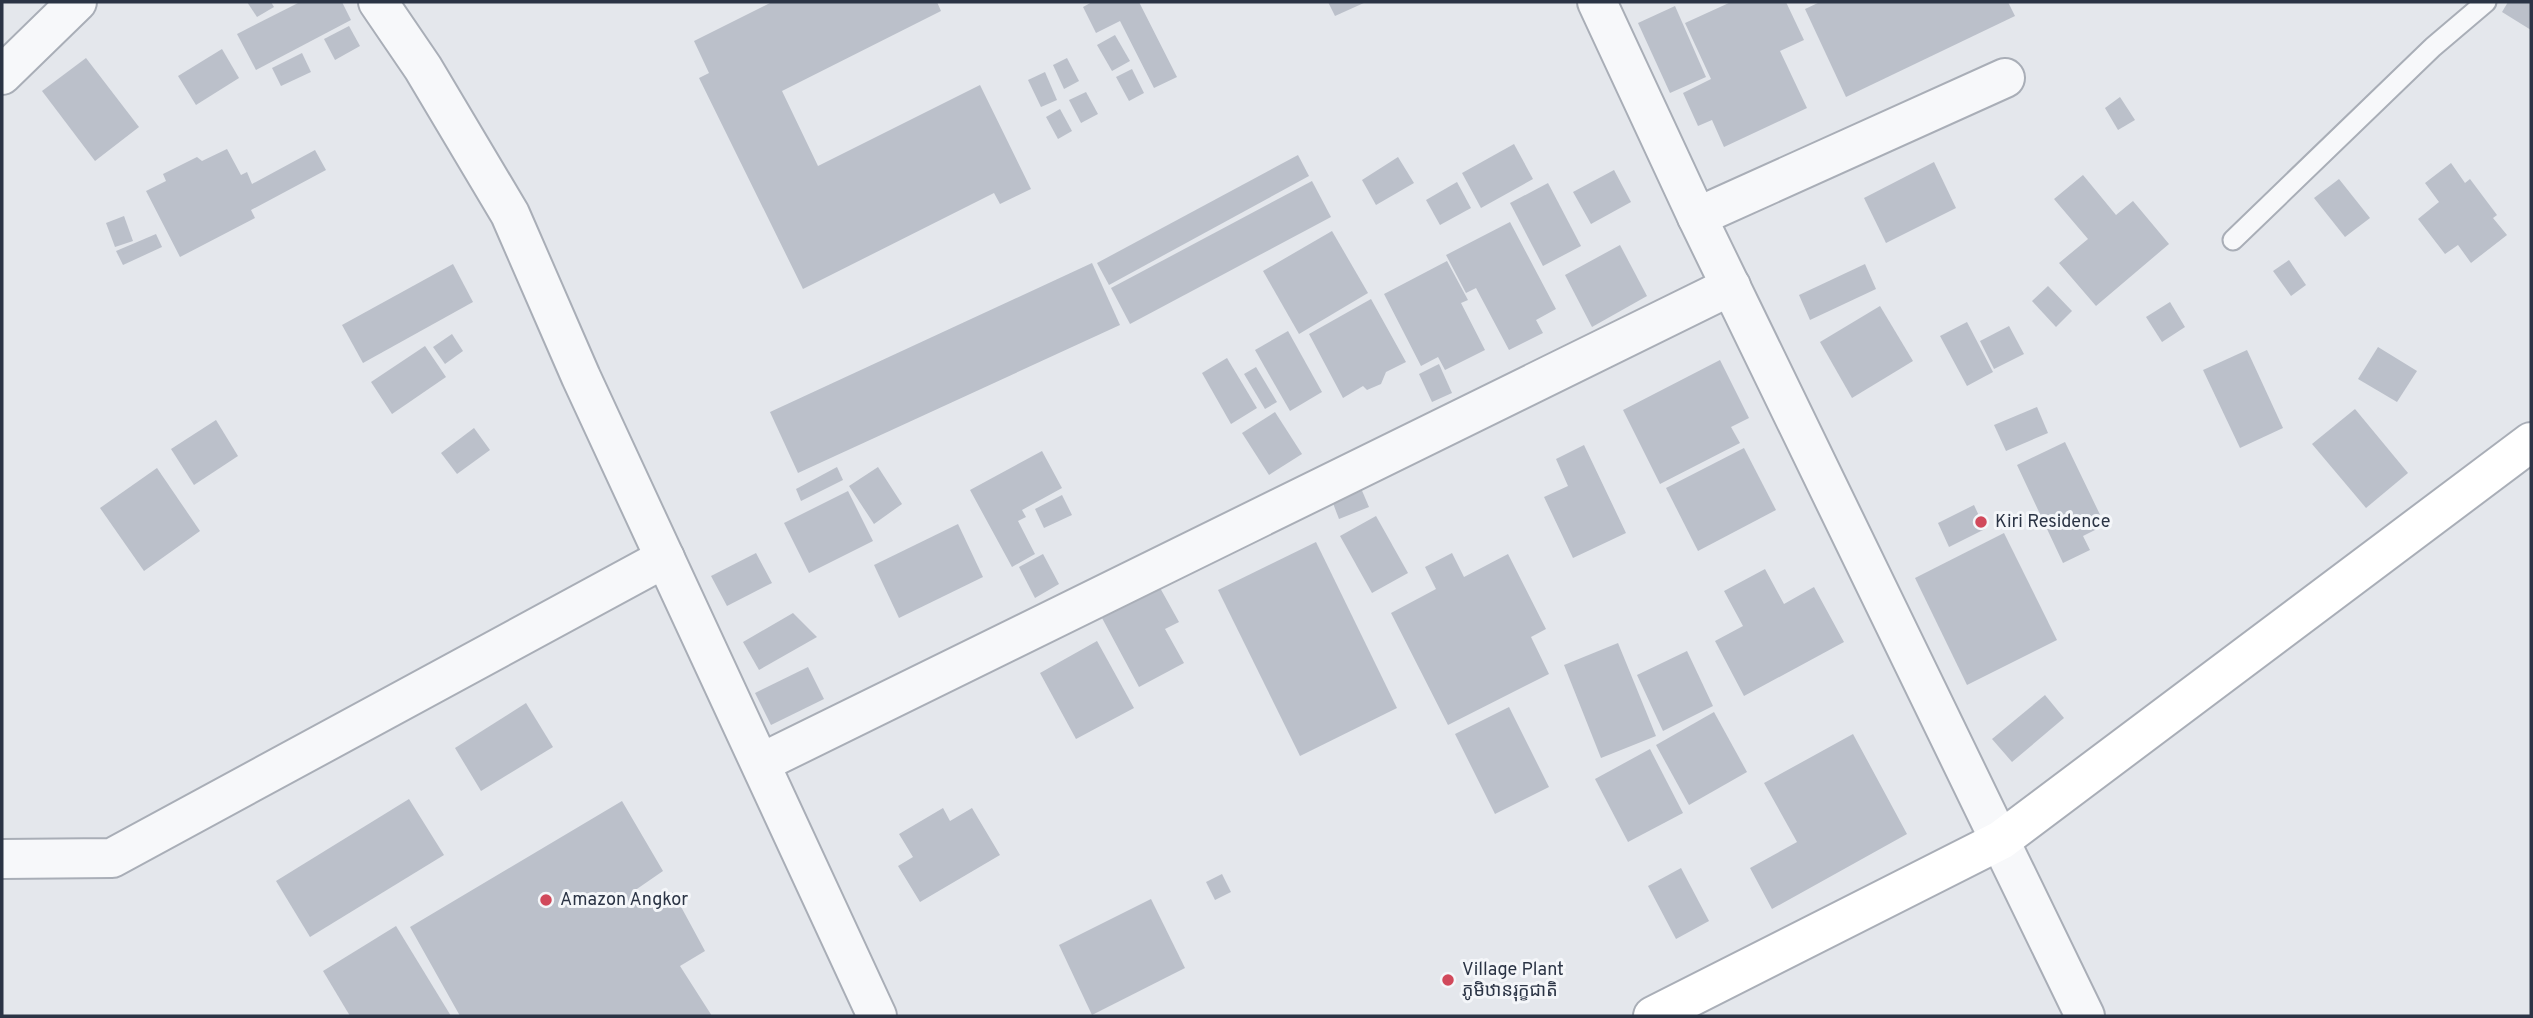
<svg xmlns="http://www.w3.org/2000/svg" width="2533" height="1018" viewBox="0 0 2533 1018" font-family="Overpass,'Noto Sans Khmer',sans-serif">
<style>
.building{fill:#bbc0ca}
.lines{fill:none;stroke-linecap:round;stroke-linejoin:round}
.lane-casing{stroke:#a9aeb7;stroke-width:23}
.street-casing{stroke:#a9aeb7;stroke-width:42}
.secondary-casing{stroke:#a9aeb7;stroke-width:42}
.lane{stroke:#f7f8fa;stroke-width:19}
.street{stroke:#f7f8fa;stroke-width:38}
.secondary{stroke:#fff;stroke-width:38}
.poi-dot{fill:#d1495b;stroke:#f4f6f9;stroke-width:2.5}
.labels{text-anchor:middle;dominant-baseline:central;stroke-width:6;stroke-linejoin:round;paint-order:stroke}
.poi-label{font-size:18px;fill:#2b3445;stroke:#f4f6f9;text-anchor:start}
</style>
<rect width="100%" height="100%" fill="#e4e7ec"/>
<g class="building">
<polygon points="247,2 271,2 274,7 257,17"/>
<polygon points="300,2 342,2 351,20 256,70 237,34"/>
<polygon points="772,2 937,2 941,11 782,91 818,166 980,85 1031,189 1000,204 994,193 803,289 699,78 709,73 694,41"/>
<polygon points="1092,2 1139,2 1177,77 1154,88 1120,21 1096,33 1083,7"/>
<polygon points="1328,2 1366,2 1335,16"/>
<polygon points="1731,2 1786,2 1804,40 1780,51 1807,108 1724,147 1712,120 1698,126 1683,93 1711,79 1685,23"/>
<polygon points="1820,2 2008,2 2015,16 1846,97 1805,9"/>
<polygon points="2508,2 2531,2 2531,30 2502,12"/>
<polygon points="1675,6 1706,77 1670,93 1638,23"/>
<polygon points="349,26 360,46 335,60 324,39"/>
<polygon points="1115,35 1130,61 1112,71 1097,45"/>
<polygon points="222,49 239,78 196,105 178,76"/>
<polygon points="302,53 311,72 281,86 272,68"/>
<polygon points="86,58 139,127 95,161 42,91"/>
<polygon points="1067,58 1079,81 1064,89 1053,65"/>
<polygon points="1132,69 1144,93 1129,101 1116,77"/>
<polygon points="1045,72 1057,100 1041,107 1028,80"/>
<polygon points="1086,92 1098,114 1081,123 1069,100"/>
<polygon points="2120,97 2135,120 2118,130 2105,108"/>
<polygon points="1060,109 1072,131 1058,139 1046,117"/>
<polygon points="1514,144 1533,179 1481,208 1462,173"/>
<polygon points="227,149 241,175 247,172 252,184 315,150 326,170 251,210 255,218 180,257 146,191 166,181 163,174 197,157 202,161"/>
<polygon points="1298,155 1309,176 1109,285 1097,263"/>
<polygon points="1398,157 1414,183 1376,205 1362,180"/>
<polygon points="1934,162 1956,208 1886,243 1864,198"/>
<polygon points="2451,163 2465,183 2470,179 2497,215 2493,218 2507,235 2471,263 2458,245 2445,254 2418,219 2439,202 2425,183"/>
<polygon points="1614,170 1631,202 1591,224 1573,192"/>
<polygon points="2083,175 2116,215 2133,201 2169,244 2096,306 2059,263 2088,239 2054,199"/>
<polygon points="2339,179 2370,218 2345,237 2314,198"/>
<polygon points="1312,181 1331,217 1130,324 1111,288"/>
<polygon points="1457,182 1471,208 1440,225 1426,200"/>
<polygon points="1548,183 1581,246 1543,266 1510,203"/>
<polygon points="124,216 133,241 115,247 106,223"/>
<polygon points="1510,222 1556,309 1536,320 1543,333 1509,350 1476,288 1466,293 1446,255"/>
<polygon points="1332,231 1368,293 1299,334 1263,271"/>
<polygon points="156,234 162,247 123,265 116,251"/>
<polygon points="1620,245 1647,296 1592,327 1565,275"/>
<polygon points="2289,260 2306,285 2291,296 2273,271"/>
<polygon points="1447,261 1468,300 1461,303 1485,350 1445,370 1438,357 1421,366 1384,294"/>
<polygon points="1092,263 1120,325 798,473 770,412"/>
<polygon points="453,264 473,302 363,363 342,325"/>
<polygon points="1865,264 1876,289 1810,320 1799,295"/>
<polygon points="2048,286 2072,311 2056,327 2032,301"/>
<polygon points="1371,299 1406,362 1386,372 1381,384 1367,390 1363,386 1343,398 1309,334"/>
<polygon points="2170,302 2185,327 2162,342 2146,317"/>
<polygon points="1880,306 1913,361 1852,398 1820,342"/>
<polygon points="1967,322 1993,372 1967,386 1940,336"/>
<polygon points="2009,326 2024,354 1994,369 1980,341"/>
<polygon points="1288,331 1322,392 1290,411 1255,350"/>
<polygon points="452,334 463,351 445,364 433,347"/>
<polygon points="425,346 446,377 392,414 371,382"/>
<polygon points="2378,347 2417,371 2397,402 2358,379"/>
<polygon points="2247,350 2283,428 2240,448 2203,370"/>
<polygon points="1227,358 1257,408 1231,424 1202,373"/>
<polygon points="1720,360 1749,418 1731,427 1740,443 1660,484 1623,410"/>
<polygon points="1439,364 1452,393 1432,402 1419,374"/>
<polygon points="1256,367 1277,402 1265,409 1244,374"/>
<polygon points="2037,407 2048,433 2006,451 1994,425"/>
<polygon points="2355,409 2408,473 2366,508 2312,444"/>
<polygon points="1275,412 1302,454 1269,475 1242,433"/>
<polygon points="216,420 238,456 194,485 171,449"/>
<polygon points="474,428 490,450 457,474 441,453"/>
<polygon points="2065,442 2105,525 2083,536 2090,550 2063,563 2017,465"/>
<polygon points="1584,445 1626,533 1573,558 1544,497 1568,486 1556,459"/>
<polygon points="1744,448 1776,510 1698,551 1666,488"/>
<polygon points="1042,451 1062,488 1022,510 1026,517 1018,521 1035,554 1012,567 970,490"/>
<polygon points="837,467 843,480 801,501 796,489"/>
<polygon points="878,467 902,504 874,524 849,486"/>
<polygon points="157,468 200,531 144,571 100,508"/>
<polygon points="1360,486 1369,507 1339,519 1331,498"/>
<polygon points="848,491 873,541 809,573 784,523"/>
<polygon points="1062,495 1072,515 1044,528 1035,509"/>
<polygon points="1974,505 1985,529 1949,547 1938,523"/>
<polygon points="1376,516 1408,573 1372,593 1340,536"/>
<polygon points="958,524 983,577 899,618 874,565"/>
<polygon points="2004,533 2057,640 1967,685 1915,578"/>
<polygon points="1316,542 1397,708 1300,756 1218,590"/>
<polygon points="756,553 772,583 727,606 711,576"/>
<polygon points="1452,553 1464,577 1508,554 1546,629 1531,637 1549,674 1448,725 1391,613 1436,589 1425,567"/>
<polygon points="1043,554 1059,584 1035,598 1019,567"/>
<polygon points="1765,569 1784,604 1814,587 1844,642 1744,696 1715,641 1743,626 1724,591"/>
<polygon points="1159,586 1179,622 1165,629 1184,663 1139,687 1102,618"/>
<polygon points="793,613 817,637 759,670 743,642"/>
<polygon points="1097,641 1134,708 1076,739 1040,673"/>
<polygon points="1618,643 1656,736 1601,758 1564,665"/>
<polygon points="1687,651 1713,706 1663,731 1637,675"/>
<polygon points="808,667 824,699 771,725 755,693"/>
<polygon points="2045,695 2064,718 2012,762 1992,739"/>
<polygon points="526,703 553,747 481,791 455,748"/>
<polygon points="1509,707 1549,787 1495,814 1455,734"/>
<polygon points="1714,712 1747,772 1689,805 1656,745"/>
<polygon points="1853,734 1907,834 1772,909 1750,868 1797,842 1764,783"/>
<polygon points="1650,749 1683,813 1628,842 1595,779"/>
<polygon points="409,799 444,855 310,937 276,881"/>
<polygon points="622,801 663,871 634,891 642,909 673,892 705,951 680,966 712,1016 460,1016 410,927"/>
<polygon points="943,808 950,821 972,808 1000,855 920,902 898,866 913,857 899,834"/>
<polygon points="1681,868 1709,921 1676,939 1648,886"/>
<polygon points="1222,874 1231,892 1215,900 1206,882"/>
<polygon points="1151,899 1185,968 1092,1015 1059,945"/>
<polygon points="396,926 451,1016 350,1016 323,971"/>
</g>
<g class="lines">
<g class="lane-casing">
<polyline id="lane" points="2233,240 2433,47 2486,2"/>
</g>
<g class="street-casing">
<g id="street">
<polyline points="378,2 423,68 510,214 581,377 877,1016"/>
<polyline points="1597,2 1697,217 2085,1016"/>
<polyline points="2,75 77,2"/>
<polyline points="1697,217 2005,78"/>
<polyline points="761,763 1731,286"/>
<polyline points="2,859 112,858 665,558"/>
</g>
</g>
<g class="secondary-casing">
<polyline id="secondary" points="1653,1016 2001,840 2531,442"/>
</g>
<use href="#lane" class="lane"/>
<use href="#street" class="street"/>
<use href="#secondary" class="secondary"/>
</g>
<g class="poi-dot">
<circle cx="1981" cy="522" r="7"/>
<circle cx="546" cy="900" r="7"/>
<circle cx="1448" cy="980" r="7"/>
</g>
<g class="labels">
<g class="poi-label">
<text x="1995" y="522">Kiri Residence</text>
<text x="560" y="900">Amazon Angkor</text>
<text x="1462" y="970">Village Plant<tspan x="1462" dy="21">ភូមិឋានរុក្ខជាតិ</tspan></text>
</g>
</g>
<rect width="2533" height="1018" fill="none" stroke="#2b3445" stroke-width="7"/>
</svg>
